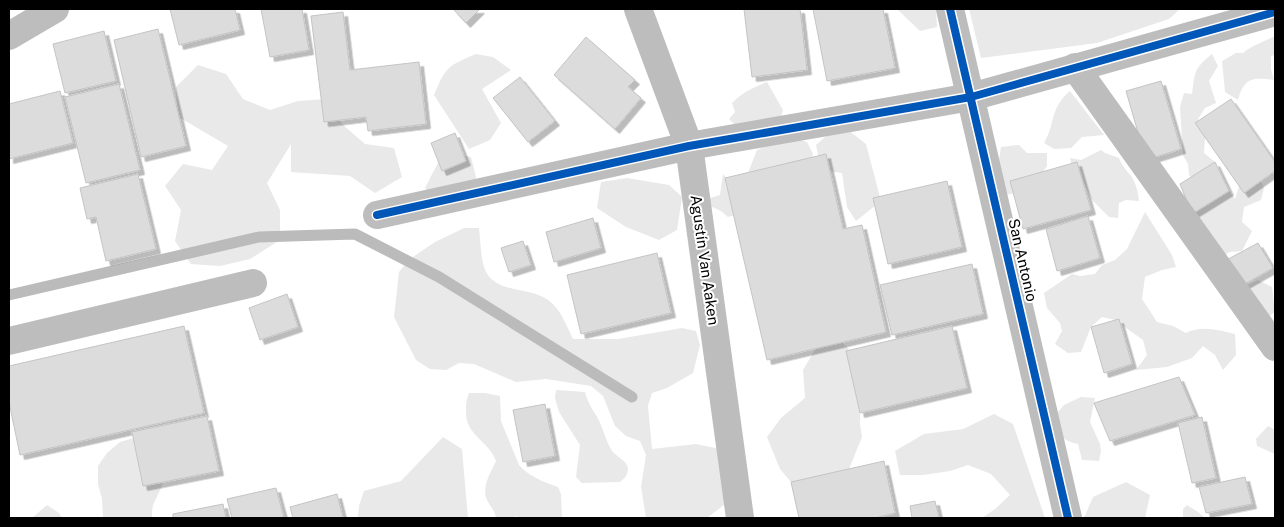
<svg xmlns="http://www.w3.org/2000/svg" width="1284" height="527" viewBox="0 0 1284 527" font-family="'Public Sans',sans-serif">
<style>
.green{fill:#e9e9e9}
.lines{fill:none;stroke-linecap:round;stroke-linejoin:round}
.stream{stroke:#bbb;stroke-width:11}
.building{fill:#dcdcdc;stroke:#c4c4c4;filter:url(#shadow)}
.street{stroke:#bdbdbd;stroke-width:28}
.cycleway-casing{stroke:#fff;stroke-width:11}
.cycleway{stroke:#0057b8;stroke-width:8}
.labels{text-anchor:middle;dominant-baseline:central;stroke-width:4;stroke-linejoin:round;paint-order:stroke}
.street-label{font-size:15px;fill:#000;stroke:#fff}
</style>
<defs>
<filter id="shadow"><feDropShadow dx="4.5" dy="4.5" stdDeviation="0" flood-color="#0004"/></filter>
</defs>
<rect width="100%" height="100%" fill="#fff"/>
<g class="green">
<polygon points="897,9 936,9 937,27 920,31"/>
<polygon points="969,9 1180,9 1169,19 1097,43 981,58"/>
<path d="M1275,36V55L1271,56V69L1274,80C1252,77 1244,78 1238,100L1225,92L1222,61L1236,53H1243C1252,45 1264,42 1275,36Z"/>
<path d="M476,54L493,57L511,70L482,89L501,123L490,140L469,149L434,95C446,66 448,66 476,54Z"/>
<path d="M1212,54L1218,66L1209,81L1216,103L1205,108L1198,119L1205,137L1204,153L1215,162L1205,177L1196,181L1189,175L1188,164L1183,155L1180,107L1184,93L1192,94C1195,71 1194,69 1212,54Z"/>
<polygon points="198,65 226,74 243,99 270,110 298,101 326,99 342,124 365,144 394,148 402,177 375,193 350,176 291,172 291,144 267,183 280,210 280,240 250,259 220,266 191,264 175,241 181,210 165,186 183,164 212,170 228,146 177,116 176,87"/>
<path d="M767,82L783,110L779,124L741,131L729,119L735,112L732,103C743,92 754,87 767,82Z"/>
<path d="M1070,91L1104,135L1082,137L1071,148L1054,149L1044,143C1056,123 1049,109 1070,91Z"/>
<polygon points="840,124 866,144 881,201 856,221 847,207 842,173 821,170 816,145"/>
<polygon points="790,137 807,142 813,154 809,177 748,173 757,150"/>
<polygon points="1019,145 1027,153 1047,153 1047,166 1040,176 1019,193 1002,195 999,160 1001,147"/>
<path d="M1101,150L1105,153L1119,158C1122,166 1126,170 1131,176C1136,183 1138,192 1139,201L1126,200L1119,203L1118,218L1109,217L1092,200L1084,184L1075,182L1070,158L1081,160Z"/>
<polygon points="444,151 471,157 480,193 442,209 425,188"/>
<polygon points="1257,173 1264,188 1261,200 1244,207 1242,222 1252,231 1242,251 1230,252 1217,258 1204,251 1194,209 1229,191 1235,199 1242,177"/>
<polygon points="723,174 740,194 746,212 728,217 721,211 710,206 710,198 720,195"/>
<polygon points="627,178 669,185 682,197 677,230 659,240 626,227 597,208 601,182"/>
<path d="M1145,212L1172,255L1176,267L1162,270L1145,277L1142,299L1157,322L1173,326L1186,333C1201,325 1219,330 1235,334L1236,355L1223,370L1215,355L1203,346L1192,358L1167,367L1136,370L1147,355L1143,340L1115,320L1102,317L1091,327L1081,352L1068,353L1055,344L1062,331L1060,323L1047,308L1044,293L1072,274L1080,276L1095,274L1102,265L1115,260L1127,249Z"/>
<path d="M464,228H479C483,264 478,283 519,290C529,292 540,294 548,300C561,309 566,325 573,339H618L682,328L696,331L700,345L693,373L667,388L652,393L648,406L652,449L696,444L725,450L729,501L707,518H646L641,487L646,455L640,441L626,436L615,426L603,396L591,386L546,379L516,382L474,364L459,363L446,370L430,369L416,360L394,317L399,272L410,259L435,242Z"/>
<polygon points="1258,280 1272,287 1275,312 1269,316 1246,286"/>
<polygon points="837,337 857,358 861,367 860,424 862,437 849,469 815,488 791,482 780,469 767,437 781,418 805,398 803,370 816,348"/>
<path d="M556,390L585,392C588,405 596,413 601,425C604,433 607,443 612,451C617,457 626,460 628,468C628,475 625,478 620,482L582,483L576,477L580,445L559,412L555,398Z"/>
<path d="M469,393H485L500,396L501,421L519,465C529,476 543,482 558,487L561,494L562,518H522L515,516L514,518H496C495,511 490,506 487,500C481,487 491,472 496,461C489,441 466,436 466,412C466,405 466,400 469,393Z"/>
<path d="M1081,397L1095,398L1090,422L1100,444L1101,451L1099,461L1082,460L1078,444C1061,440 1057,434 1054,417L1064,405Z"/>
<polygon points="994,414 1013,424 1045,518 982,518 995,509 1010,495 991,474 968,465 950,471 923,475 900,475 895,451 924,434 963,429"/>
<polygon points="1268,426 1275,430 1275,454 1257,446 1256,439"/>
<polygon points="443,437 462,449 468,518 358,518 359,506 364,491 401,481"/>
<path d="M134,438C145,451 168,470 161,488C156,500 151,504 152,518H103L102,499L98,484V466L107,453L120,442Z"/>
<polygon points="1126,482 1150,495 1145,518 1084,518 1093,497"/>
<polygon points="47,505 59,513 62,518 32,518"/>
<polygon points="1187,505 1198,512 1205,518 1183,518 1183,509"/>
</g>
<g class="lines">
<polyline class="stream" points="9,295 259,237 355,234 439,277 632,397"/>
</g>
<g class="building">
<polygon points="170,9 235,9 240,30 179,45"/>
<polygon points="261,9 302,9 309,50 270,57"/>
<polygon points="453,9 480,9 466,23"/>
<polygon points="744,9 800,9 807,70 752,77"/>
<polygon points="813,9 883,9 895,68 827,81"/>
<polygon points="343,12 350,70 419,62 426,124 368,131 366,117 324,122 311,16"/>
<polygon points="158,29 186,146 141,157 114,40"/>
<polygon points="104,31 116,81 65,93 53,44"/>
<polygon points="586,37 635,80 628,87 641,98 615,129 554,75"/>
<polygon points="520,77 555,121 528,142 493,98"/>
<polygon points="1161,81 1181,149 1146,160 1126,91"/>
<polygon points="119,84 140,170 86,183 65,97"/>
<polygon points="60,91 73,143 9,159 9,104"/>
<polygon points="1231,99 1275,162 1275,171 1244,193 1195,123"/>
<polygon points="455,133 466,161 442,171 431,143"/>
<polygon points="826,154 843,229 862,225 886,332 767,360 725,178"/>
<polygon points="1077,162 1091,210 1023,229 1010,181"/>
<polygon points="1215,162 1229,191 1192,214 1180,184"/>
<polygon points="138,174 156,249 106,261 96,217 87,219 80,188"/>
<polygon points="947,181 962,247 888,264 873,198"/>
<polygon points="1088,216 1100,258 1057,271 1046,229"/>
<polygon points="593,218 601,248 554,262 546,232"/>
<polygon points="523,241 531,265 509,272 501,248"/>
<polygon points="1258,243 1273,268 1236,289 1221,263"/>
<polygon points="657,253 671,313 581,334 567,275"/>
<polygon points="972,264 983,314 892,335 880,285"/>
<polygon points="287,294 298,327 260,340 249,308"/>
<polygon points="1119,319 1132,364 1104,373 1091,327"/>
<polygon points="184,326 204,413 20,455 9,402 9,366"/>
<polygon points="952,326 967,388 860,413 846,351"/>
<polygon points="1179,377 1195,415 1110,441 1094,403"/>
<polygon points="545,404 555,456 523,462 513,410"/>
<polygon points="207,416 219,471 143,486 132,432"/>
<polygon points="1202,417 1216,478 1192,483 1178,423"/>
<polygon points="884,461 895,513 875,518 799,518 791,482"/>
<polygon points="1245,477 1252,504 1206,513 1199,487"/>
<polygon points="276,488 284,518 232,518 227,499"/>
<polygon points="337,494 343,518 293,518 290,507"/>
<polygon points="935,501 939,518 912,518 910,506"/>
<polygon points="223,504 226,518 173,518 173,514"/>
</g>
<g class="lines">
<g class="street">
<polyline points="638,9 689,146 740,518"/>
<polyline points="950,9 1068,518"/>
<polyline points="9,36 55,9"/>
<polyline points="1075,67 1275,347"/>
<polyline points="377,215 689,146 971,97 1275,12"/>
<polyline points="9,341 253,283"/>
</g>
<g class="cycleway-casing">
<g id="cycleway">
<polyline points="950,9 1068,518"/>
<polyline points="377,215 689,146 971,97 1275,12"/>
</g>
</g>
<use href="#cycleway" class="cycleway"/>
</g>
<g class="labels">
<g class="street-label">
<text transform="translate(705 260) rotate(82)">Agustín Van Aaken</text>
<text transform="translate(1023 260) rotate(77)">San Antonio</text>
</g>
</g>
<rect width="1284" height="527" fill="none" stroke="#000000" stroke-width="20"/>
</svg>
